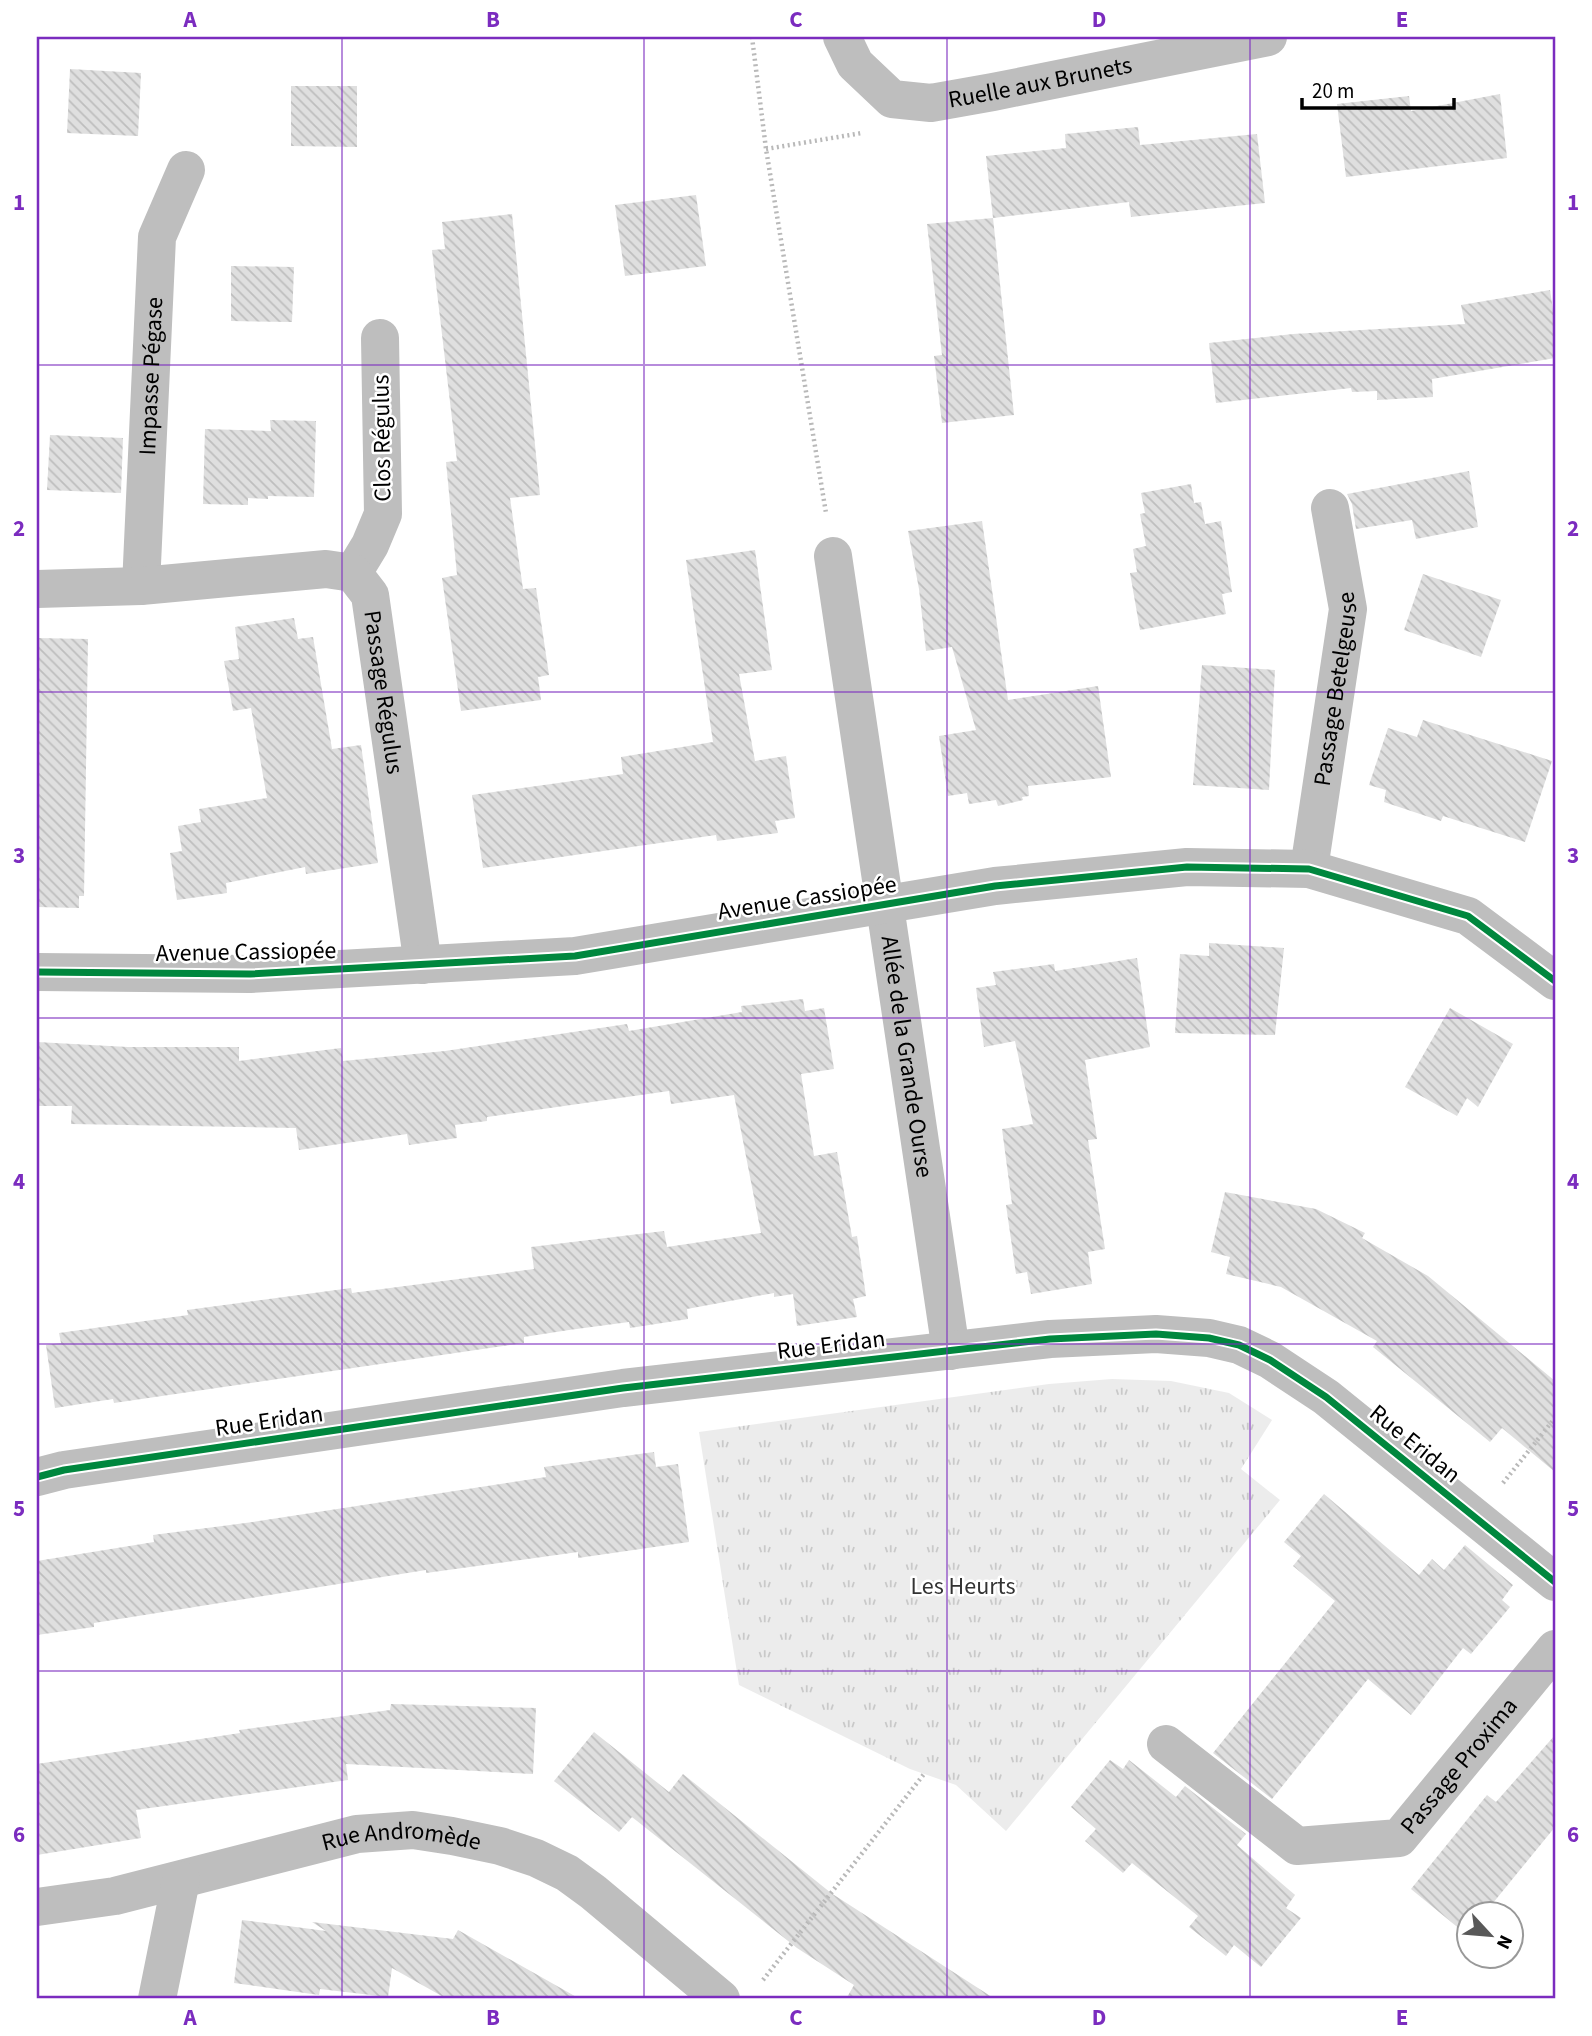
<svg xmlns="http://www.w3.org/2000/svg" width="1592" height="2036" viewBox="0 0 1592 2036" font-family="'Source Sans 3',sans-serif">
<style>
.park{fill:url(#park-tufts)}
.building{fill:url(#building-back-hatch)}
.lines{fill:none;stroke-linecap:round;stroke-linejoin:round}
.path{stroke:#b9b9b9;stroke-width:4.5;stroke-dasharray:2 3.5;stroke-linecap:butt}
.minor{stroke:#bebebe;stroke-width:38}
.cycleway-casing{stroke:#fff;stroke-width:11}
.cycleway{stroke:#00873e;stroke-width:7}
.grid{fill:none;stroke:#7b2cbf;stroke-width:2;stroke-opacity:0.55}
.labels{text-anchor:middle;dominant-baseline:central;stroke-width:5;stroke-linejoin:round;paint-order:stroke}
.street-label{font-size:24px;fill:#000;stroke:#fff}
.park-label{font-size:24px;fill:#333;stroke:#fff}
.neatline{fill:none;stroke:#7b2cbf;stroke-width:2.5}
.grid-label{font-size:23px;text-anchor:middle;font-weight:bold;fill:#7b2cbf}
</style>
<defs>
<pattern id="park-tufts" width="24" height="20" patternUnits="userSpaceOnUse" patternTransform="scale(1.75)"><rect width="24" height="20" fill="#ececec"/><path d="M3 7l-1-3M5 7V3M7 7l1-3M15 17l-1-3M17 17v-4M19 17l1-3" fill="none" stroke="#c9c9c9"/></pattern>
<pattern id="building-back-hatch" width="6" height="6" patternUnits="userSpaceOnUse" patternTransform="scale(1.75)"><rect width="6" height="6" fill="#dfdfdf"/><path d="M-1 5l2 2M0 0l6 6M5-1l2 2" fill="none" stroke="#bebebe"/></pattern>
</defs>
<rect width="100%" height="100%" fill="#fff"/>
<polygon class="park" points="1112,1379 1171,1381 1229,1393 1272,1420 1241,1469 1280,1500 1006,1831 956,1785 910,1769 739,1685 699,1432 1049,1384"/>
<g class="building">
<polygon points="70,69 141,73 138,136 67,133"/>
<polygon points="291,86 357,86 357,147 291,146"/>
<polygon points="1500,94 1507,158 1346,177 1337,104 1409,96 1411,111"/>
<polygon points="1138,127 1140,145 1257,134 1265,203 1131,217 1129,202 993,218 1014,415 942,423 934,356 942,355 927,224 993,218 986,156 1066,148 1065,134"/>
<polygon points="696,195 706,266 625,276 615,205"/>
<polygon points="512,214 540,495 510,498 523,589 536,588 549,675 538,677 541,700 461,711 442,578 457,575 446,462 457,461 432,250 445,249 442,222"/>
<polygon points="231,266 294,267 292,322 231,321"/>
<polygon points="1550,290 1555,324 1555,358 1432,379 1433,397 1377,400 1377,391 1352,392 1351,388 1216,403 1209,343 1293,334 1465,324 1461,305"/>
<polygon points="270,420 316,421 314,497 268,496 268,499 248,498 248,505 203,504 205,429 271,431"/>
<polygon points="50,435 123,438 121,493 47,490"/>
<polygon points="1469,471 1478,527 1416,539 1412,520 1356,529 1352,504 1347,494"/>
<polygon points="1191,484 1194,503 1201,502 1205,524 1221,521 1232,592 1222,594 1226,614 1140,630 1130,573 1137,572 1133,549 1146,546 1140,514 1145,513 1141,493"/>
<polygon points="982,521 1008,700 1098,686 1111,777 1028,786 1029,796 1022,797 1023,800 998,806 996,800 969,804 967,793 948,796 939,736 976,730 952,647 926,651 919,589 908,531"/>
<polygon points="755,550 772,670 739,674 755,761 786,756 795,818 775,821 778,833 717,841 716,835 483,868 472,795 623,774 621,757 713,742 686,560"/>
<polygon points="1423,574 1501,600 1481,657 1404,630"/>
<polygon points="294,618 298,639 313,637 332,749 361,745 378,863 306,874 305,867 226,883 227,893 177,900 170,853 182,851 178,826 201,822 199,809 267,798 251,708 233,711 224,661 239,659 235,627"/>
<polygon points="37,638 88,639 84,896 79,896 79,908 37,907"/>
<polygon points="1202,665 1275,670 1269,790 1193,785"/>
<polygon points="1423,720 1552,761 1525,842 1443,816 1441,821 1384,802 1386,790 1369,785 1388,728 1417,737"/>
<polygon points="1209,943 1284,948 1275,1035 1175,1033 1180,954 1209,956"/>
<polygon points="1137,958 1150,1047 1085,1060 1097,1139 1088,1140 1105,1249 1088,1252 1092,1284 1031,1294 1027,1272 1016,1274 1006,1205 1012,1204 1002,1129 1033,1124 1015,1041 984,1047 976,988 996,985 993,972 1054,964 1055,971"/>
<polygon points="803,999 805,1011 824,1008 834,1069 801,1074 814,1156 837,1152 852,1237 857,1236 866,1296 853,1299 857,1317 797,1326 793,1294 774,1297 774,1293 687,1309 688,1319 630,1328 629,1322 569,1330 524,1337 524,1343 114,1403 113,1399 55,1408 46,1345 61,1343 59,1333 188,1315 187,1310 299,1295 351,1288 352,1293 534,1269 531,1247 664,1231 667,1247 761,1233 734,1095 671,1104 669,1091 487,1117 487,1121 455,1125 457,1138 409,1145 407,1134 299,1150 296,1128 71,1124 72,1106 37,1106 37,1042 128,1047 239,1047 239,1061 341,1048 343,1061 445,1051 627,1024 629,1031 742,1012 741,1006"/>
<polygon points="1450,1008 1513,1044 1478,1107 1467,1098 1457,1116 1405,1087"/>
<polygon points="1225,1192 1316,1209 1365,1233 1362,1238 1428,1276 1555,1381 1555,1472 1502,1428 1490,1442 1373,1347 1377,1341 1281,1287 1226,1274 1230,1257 1211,1252"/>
<polygon points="654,1452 656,1467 678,1464 689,1542 578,1558 578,1552 426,1573 426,1570 94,1623 94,1627 37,1635 37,1561 154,1542 153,1535 253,1522 546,1477 544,1467"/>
<polygon points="1324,1494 1419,1575 1432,1559 1444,1570 1465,1545 1513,1585 1502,1600 1510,1607 1471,1654 1463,1648 1411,1715 1368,1679 1272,1799 1213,1753 1335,1601 1293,1566 1301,1556 1284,1542"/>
<polygon points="391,1704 536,1708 533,1774 346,1764 348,1780 136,1810 141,1838 37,1855 37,1764 240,1733 239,1730 390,1710"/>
<polygon points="594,1732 669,1792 683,1774 831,1893 995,1999 846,1999 854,1985 797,1948 632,1817 619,1832 554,1781"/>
<polygon points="1555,1735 1555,1827 1484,1914 1469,1914 1469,1931 1467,1935 1411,1889 1487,1795 1496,1802"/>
<polygon points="1110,1760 1123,1769 1129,1760 1176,1797 1185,1786 1246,1834 1237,1845 1295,1895 1286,1908 1301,1918 1261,1967 1234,1945 1226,1956 1189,1927 1198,1916 1132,1863 1123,1873 1085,1841 1096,1829 1071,1807"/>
<polygon points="242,1920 326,1931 312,1922 453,1939 458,1930 580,1999 447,1999 392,1968 388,1997 320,1989 319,1995 234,1983"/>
</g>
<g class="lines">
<g class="path">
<polyline points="752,37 766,149 826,513"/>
<polyline points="766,149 862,133"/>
<polyline points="1503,1483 1555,1418"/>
<polyline points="763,1980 924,1774"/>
</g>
<g class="minor">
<path id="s1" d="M842,37L855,64L892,99L931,103L993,92L1268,37"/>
<path id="s2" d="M833,556L951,1351"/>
<polyline points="353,573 370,545 383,514 380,338"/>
<path id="s3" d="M141,586L157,237L186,170"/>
<path id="s4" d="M37,589L141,586L326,569L353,573L370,595L423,965"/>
<path id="s5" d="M1309,869L1348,609L1330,508"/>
<polyline points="37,972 250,974 575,956 995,886 1187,867 1309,869 1468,916 1555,981"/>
<polyline points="37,1477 64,1470 623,1388 1050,1339 1156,1334 1209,1338 1239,1345 1270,1360 1326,1397 1555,1582"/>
<path id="s6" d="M1166,1744L1297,1846L1399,1838L1555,1649"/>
<path id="s7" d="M37,1907L115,1896L357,1834L413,1830L452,1836L500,1846L536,1858L567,1873L593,1892L721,1999"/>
<polyline points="157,1999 181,1880"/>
</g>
<g class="cycleway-casing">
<g id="cycleway">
<polyline points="37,972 250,974 575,956 995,886 1187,867 1309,869 1468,916 1555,981"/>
<polyline points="37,1477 64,1470 623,1388 1050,1339 1156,1334 1209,1338 1239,1345 1270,1360 1326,1397 1555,1582"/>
</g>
</g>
<use href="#cycleway" class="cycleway"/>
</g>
<path class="grid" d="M342,37V1999M644,37V1999M947,37V1999M1250,37V1999M37,365H1555M37,692H1555M37,1018H1555M37,1344H1555M37,1671H1555"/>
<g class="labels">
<g class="street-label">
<text stroke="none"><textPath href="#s1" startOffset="231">Ruelle aux Brunets</textPath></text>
<text stroke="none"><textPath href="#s3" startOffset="210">Impasse Pégase</textPath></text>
<text transform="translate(382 438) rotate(-91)">Clos Régulus</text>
<text stroke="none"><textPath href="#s5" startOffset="182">Passage Betelgeuse</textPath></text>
<text stroke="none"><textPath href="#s4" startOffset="443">Passage Régulus</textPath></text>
<text transform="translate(807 898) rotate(-9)">Avenue Cassiopée</text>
<text transform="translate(246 952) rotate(-1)">Avenue Cassiopée</text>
<text stroke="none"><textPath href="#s2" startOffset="506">Allée de la Grande Ourse</textPath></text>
<text transform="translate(831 1345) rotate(-7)">Rue Eridan</text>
<text transform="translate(269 1421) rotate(-8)">Rue Eridan</text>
<text transform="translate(1415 1444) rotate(39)">Rue Eridan</text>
<text stroke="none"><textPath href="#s6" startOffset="362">Passage Proxima</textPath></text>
<text stroke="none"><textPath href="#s7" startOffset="373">Rue Andromède</textPath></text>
</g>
<g class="park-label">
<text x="963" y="1586">Les Heurts</text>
</g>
</g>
<rect width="1592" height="2036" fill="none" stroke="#ffffff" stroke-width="77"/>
<g transform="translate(1490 1935) rotate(116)"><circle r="33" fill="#ffffff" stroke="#999999" stroke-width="2"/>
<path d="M0-5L12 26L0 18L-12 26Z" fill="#595959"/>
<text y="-10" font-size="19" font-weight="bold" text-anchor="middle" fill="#000000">N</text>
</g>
<path d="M1302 98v10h152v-10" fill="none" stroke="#000000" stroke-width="3.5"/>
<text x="1312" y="98" font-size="21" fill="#000000" stroke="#ffffff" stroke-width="5" paint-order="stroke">20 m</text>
<rect x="38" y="38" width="1516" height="1959" class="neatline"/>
<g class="grid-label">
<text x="190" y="27">A</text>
<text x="493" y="27">B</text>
<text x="796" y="27">C</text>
<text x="1099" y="27">D</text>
<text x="1402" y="27">E</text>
<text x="19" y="210">1</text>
<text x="1573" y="210">1</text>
<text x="19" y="536">2</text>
<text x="1573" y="536">2</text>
<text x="19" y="863">3</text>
<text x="1573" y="863">3</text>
<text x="19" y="1189">4</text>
<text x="1573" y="1189">4</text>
<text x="19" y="1516">5</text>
<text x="1573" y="1516">5</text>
<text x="19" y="1842">6</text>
<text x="1573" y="1842">6</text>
<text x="190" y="2025">A</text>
<text x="493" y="2025">B</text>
<text x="796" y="2025">C</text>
<text x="1099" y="2025">D</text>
<text x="1402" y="2025">E</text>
</g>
</svg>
